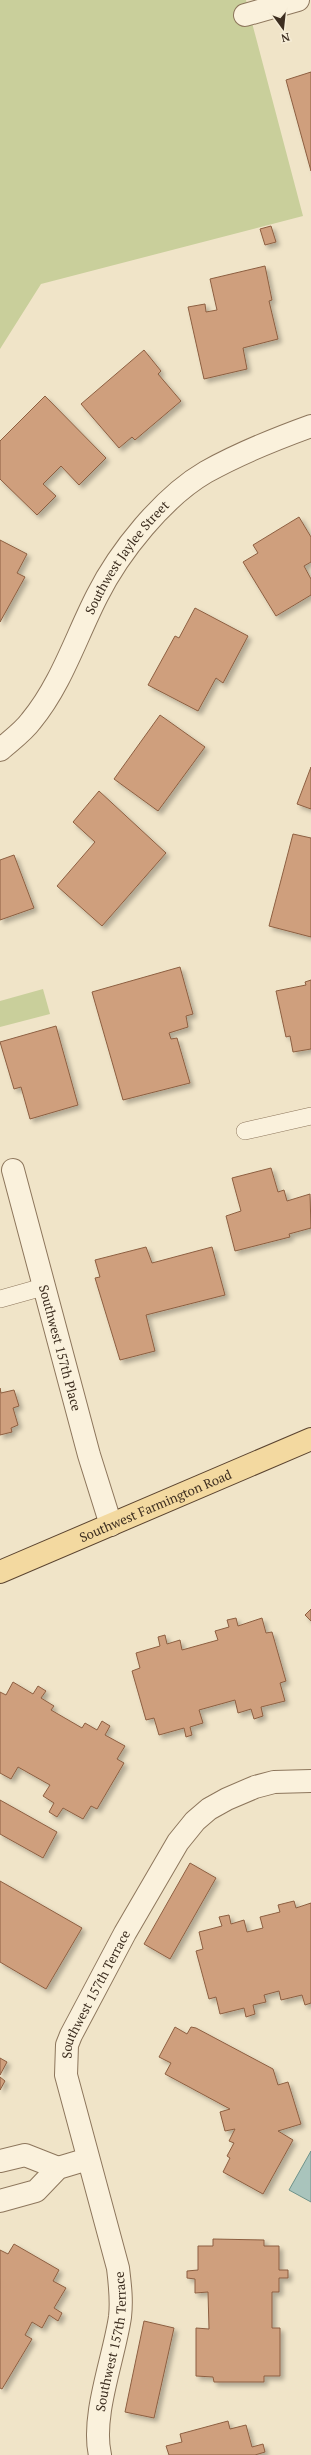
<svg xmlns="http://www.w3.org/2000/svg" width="311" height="2455" viewBox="0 0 311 2455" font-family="'PT Serif',serif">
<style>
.green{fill:#c9cf9b}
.water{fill:#a9c4bc;stroke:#6f938a}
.building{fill:#cf9f7d;stroke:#8d5f41;filter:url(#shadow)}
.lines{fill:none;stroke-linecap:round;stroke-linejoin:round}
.service-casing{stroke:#8d765c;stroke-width:18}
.minor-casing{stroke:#8d765c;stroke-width:24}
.primary-casing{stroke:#5b4430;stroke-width:24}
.service{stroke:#faf1dc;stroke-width:17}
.minor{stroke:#faf1dc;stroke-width:22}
.primary{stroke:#f3d9a0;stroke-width:22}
.labels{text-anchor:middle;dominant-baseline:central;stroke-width:4;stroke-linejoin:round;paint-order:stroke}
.street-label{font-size:13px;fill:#3d2e20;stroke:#f7eed8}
</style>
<defs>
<filter id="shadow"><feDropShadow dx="3.5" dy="3.5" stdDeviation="2" flood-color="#0004"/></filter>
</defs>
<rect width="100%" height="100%" fill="#f0e4c8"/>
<g class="green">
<polygon points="0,0 246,0 303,216 41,284 0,349"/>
<polygon points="43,989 50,1014 0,1027 0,1001"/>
</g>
<polygon class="water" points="311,2151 311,2202 289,2190"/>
<g class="building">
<polygon points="311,72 311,171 286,80"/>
<polygon points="271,226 276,242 265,245 260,229"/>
<polygon points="265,266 272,300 269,301 278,339 243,348 247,369 204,379 188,307 205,304 206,312 217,310 210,279"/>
<polygon points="144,350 161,371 158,374 181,401 135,440 132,437 119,448 81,404"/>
<polygon points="45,396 106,458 79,485 61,466 43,484 56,496 37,515 0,479 0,441"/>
<polygon points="299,517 311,537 311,562 304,566 311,579 311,595 276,616 243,562 258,553 253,545"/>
<polygon points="0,540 27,554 17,573 25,577 0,622"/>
<polygon points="195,608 248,636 223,683 216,678 198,711 148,685 175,636 179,638"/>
<polygon points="160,715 205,747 158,811 114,779"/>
<polygon points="311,767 311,809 297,804"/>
<polygon points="99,791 166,853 102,926 57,886 95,842 73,822"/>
<polygon points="293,834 311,838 311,937 269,926"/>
<polygon points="14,855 34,908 0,920 0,860"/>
<polygon points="180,967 193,1014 186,1016 188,1027 169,1033 171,1039 177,1038 190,1083 123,1100 92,992"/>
<polygon points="311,980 311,1049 293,1052 290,1036 286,1037 276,991 306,985 305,982"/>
<polygon points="56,1026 78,1105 30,1119 21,1087 14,1089 0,1042"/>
<polygon points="271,1168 278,1192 284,1190 287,1201 310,1194 311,1228 289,1234 290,1237 235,1251 226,1216 241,1211 232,1178"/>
<polygon points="146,1247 152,1263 212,1247 225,1295 146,1315 155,1351 120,1360 95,1278 100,1277 95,1260"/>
<polygon points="0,1388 1,1393 14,1390 19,1406 13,1408 18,1425 11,1428 12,1432 0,1435"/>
<polygon points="311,1609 311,1621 305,1615"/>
<polygon points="236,1618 238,1626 262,1618 266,1633 272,1632 286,1681 280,1683 285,1701 261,1707 263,1716 254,1719 251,1709 238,1713 235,1700 199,1710 203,1723 190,1727 192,1735 186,1737 184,1728 159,1735 154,1718 146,1720 132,1671 140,1668 136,1653 160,1646 158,1637 165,1635 167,1644 180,1640 182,1650 218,1640 215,1631 229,1627 227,1620"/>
<polygon points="13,1682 33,1694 38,1686 46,1691 41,1698 54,1706 51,1710 82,1728 85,1723 97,1730 102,1721 110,1726 105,1735 125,1746 117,1759 124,1763 97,1809 91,1806 83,1819 63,1808 57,1817 49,1812 54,1803 43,1796 50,1785 18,1767 11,1779 0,1773 0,1692 6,1695"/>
<polygon points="0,1800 57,1832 43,1858 0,1834"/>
<polygon points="190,1863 216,1878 170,1959 144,1944"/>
<polygon points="0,1881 82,1928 46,1989 0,1962"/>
<polygon points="294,1901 296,1908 311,1903 311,2003 305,2005 302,1995 281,2000 279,1991 264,1995 266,2002 253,2005 255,2014 246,2017 244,2008 220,2014 216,1997 209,1999 196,1951 203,1949 199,1932 222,1926 219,1917 229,1915 231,1924 244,1920 247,1932 263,1928 260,1917 280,1912 278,1905"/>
<polygon points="175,2027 187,2034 191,2027 196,2028 273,2069 278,2085 288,2082 301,2124 278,2131 293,2140 263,2194 223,2172 230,2158 227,2156 234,2143 229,2141 235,2129 225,2131 220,2112 230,2109 165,2074 171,2063 159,2057"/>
<polygon points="0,2058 7,2062 0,2075"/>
<polygon points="0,2077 5,2081 0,2090"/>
<polygon points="213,2239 264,2240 264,2246 279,2246 279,2270 288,2270 288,2278 279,2278 279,2292 272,2292 272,2328 280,2328 280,2376 264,2376 264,2382 214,2382 213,2377 196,2376 196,2328 209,2329 208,2292 195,2293 195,2279 187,2278 187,2271 198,2270 198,2246 213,2246"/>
<polygon points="14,2244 59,2270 53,2281 66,2288 54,2308 62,2313 58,2321 49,2315 42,2328 32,2322 25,2335 32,2339 2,2389 0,2388 0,2250 8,2254"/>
<polygon points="144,2321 174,2328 154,2418 125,2412"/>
<polygon points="228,2421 230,2429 246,2425 252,2447 263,2444 265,2452 255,2455 169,2455 166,2446 182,2442 180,2434"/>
</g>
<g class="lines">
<g class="service-casing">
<g id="service">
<polyline points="245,1131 311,1116"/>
<polyline points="0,1299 43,1287"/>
</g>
</g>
<g class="minor-casing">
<g id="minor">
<polyline points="245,15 298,0"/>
<path id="s1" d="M0,750C10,741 23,732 31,721C61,685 76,637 97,596C119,552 163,497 206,472C240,453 275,439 311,426"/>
<path id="s2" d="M13,1170L89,1455L111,1525"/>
<polyline points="0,2161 25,2155 58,2168"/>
<polyline points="0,2201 36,2191 58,2168 88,2159"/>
<path id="s3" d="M100,2455C91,2416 114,2358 120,2317C122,2300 120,2285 118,2268L66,2075L67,2045L71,2035L125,1933L178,1842L195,1821L209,1809L227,1799L255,1787L274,1782L311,1781"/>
</g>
</g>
<g class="primary-casing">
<g id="primary">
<path id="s4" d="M0,1572L311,1439"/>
</g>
</g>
<use href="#service" class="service"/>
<use href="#minor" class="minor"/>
<use href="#primary" class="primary"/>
</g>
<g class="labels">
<g class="street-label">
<text stroke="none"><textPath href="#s1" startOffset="233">Southwest Jaylee Street</textPath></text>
<text stroke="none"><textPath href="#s2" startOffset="184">Southwest 157th Place</textPath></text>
<text stroke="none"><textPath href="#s4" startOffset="169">Southwest Farmington Road</textPath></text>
<text stroke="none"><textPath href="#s3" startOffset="477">Southwest 157th Terrace</textPath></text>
<text stroke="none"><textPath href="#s3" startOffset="115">Southwest 157th Terrace</textPath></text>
</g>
</g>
<g transform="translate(283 28) rotate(165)" stroke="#f7eed8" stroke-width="3" paint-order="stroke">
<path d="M0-3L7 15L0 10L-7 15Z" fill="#3d2e20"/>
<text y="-6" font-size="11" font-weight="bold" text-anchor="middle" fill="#3d2e20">N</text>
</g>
</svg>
